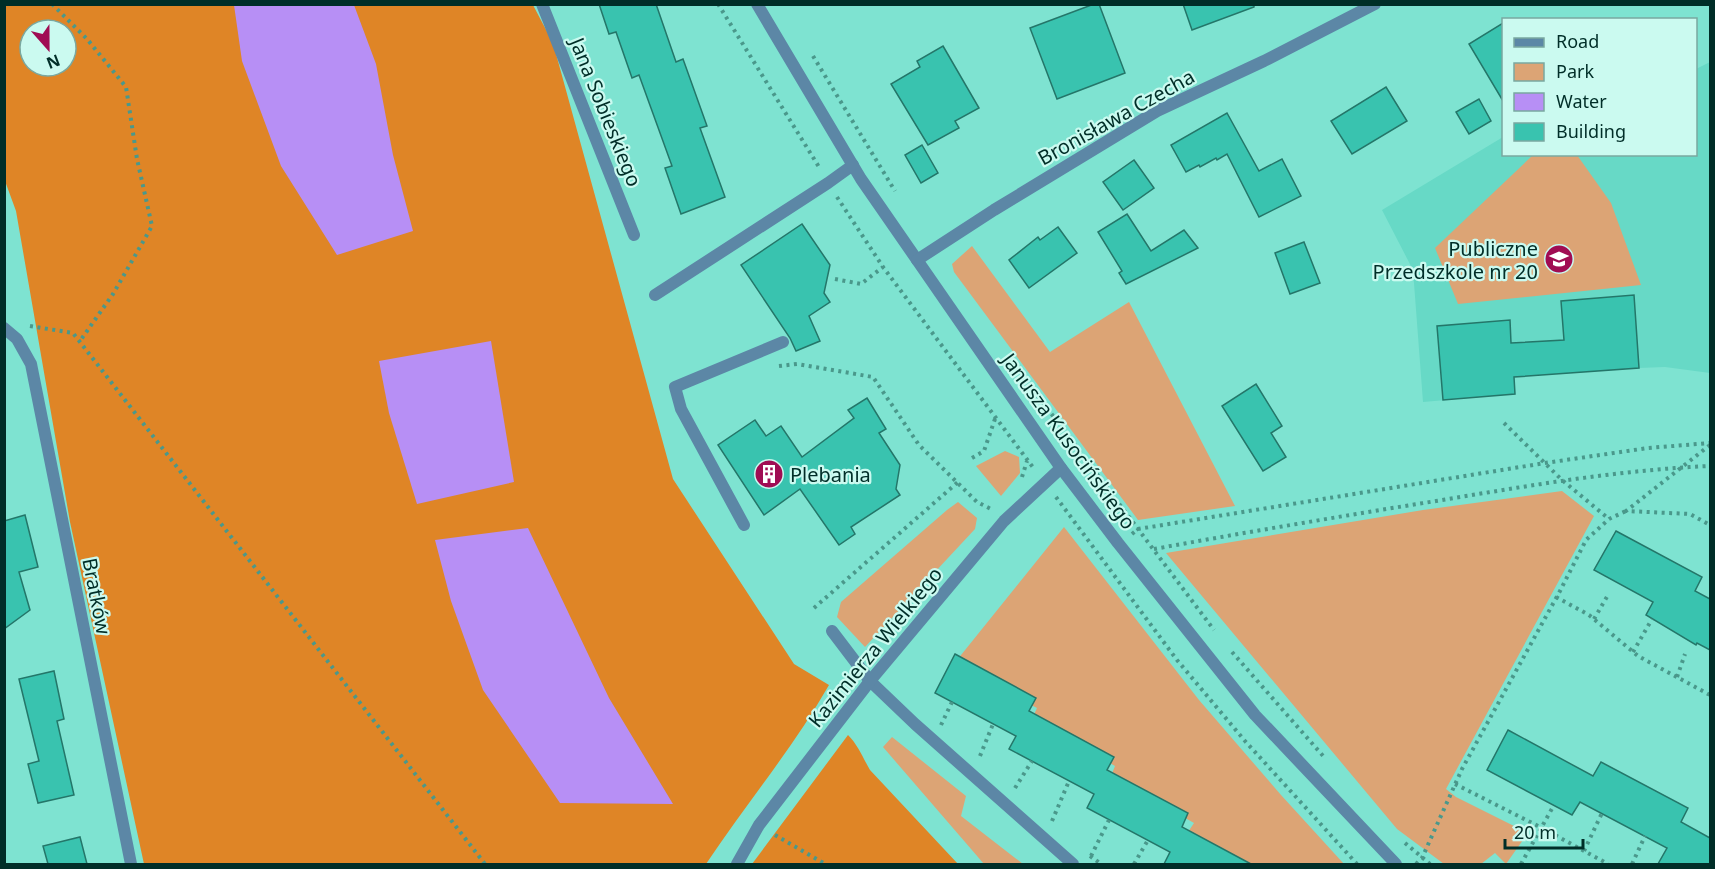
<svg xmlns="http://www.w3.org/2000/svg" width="1715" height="869" viewBox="0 0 1715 869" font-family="'Noto Sans',sans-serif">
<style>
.built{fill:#67d9c6}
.green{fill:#dca475}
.forest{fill:#df8526;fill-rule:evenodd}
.water{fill:#b78ff5}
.building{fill:#39c3af;stroke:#247669;stroke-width:1.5}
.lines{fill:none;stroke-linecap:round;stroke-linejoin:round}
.path{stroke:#4a988b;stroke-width:4;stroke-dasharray:3 4.5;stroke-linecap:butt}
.lane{stroke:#5c87a6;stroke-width:12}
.street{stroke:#5c87a6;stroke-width:12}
.labels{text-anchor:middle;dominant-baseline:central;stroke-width:4.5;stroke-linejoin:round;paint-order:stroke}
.street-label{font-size:20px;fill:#002e28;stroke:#cbfaf0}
.poi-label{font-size:20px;fill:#002e28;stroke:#cbfaf0;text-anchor:end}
</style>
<rect width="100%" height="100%" fill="#7ee3d1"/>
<polygon class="built" points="1710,62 1710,373 1665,367 1639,368 1633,295 1562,301 1564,340 1511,343 1515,394 1423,402 1413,270 1382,210 1503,137 1504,154 1696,154 1696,69"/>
<g class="green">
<polygon points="1533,155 1577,155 1611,203 1641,285 1458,304 1435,248"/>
<polygon points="972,246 1050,352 1129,302 1235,506 1138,520 954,272 952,264"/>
<polygon points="1005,451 1019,457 1020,473 1001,496 976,466"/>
<polygon points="1562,491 1594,516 1446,789 1456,797 1528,833 1506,864 1495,853 1481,864 1444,864 1397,829 1166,553 1423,510"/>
<polygon points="958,502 977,518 975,529 865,647 837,617 841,602 947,510"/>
<polygon points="1064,527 1199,700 1281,795 1344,864 1241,864 1186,835 1194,823 1111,776 1115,766 1032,719 1037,708 953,665"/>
<polygon points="892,737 966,796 961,816 1023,864 984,864 883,747"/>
</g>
<g class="forest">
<path d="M4,5H533L553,43L673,479L794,664L829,685C793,748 746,804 706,864H144L70,522L16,211L5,181ZM30,30H66V66H30Z"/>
<path d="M848,735C858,745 863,758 870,770L958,864H752Z"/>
</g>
<g class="water">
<polygon points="234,5 354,5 376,64 393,155 413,231 337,255 281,166 242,61"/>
<polygon points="491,341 514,482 417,504 389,413 379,361"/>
<polygon points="528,528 609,698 673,804 560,803 483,690 451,601 435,540"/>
</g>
<g class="building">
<polygon points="599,4 656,4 676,62 683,59 707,126 700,128 725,197 681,214 665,168 672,166 639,75 632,78 616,32 609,34"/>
<polygon points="1094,4 1099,4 1125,73 1057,99 1030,28"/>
<polygon points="1183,4 1254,4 1254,7 1192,30"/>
<polygon points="1503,23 1503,101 1469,44"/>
<polygon points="943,46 979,108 955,121 959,128 928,145 891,84 920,67 917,61"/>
<polygon points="1386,87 1407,121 1352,154 1331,121"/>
<polygon points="1479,99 1491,121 1469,134 1456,112"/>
<polygon points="1227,113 1259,171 1282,159 1301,196 1259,217 1227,154 1217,160 1216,158 1200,167 1199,165 1186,172 1171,145"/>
<polygon points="922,145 938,173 921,183 905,155"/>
<polygon points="1134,160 1154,188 1123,210 1103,182"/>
<polygon points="1127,214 1151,251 1184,230 1198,248 1126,284 1119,273 1122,271 1098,232"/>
<polygon points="802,224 830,265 824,293 830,302 809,316 820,341 796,351 790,338 741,265"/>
<polygon points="1058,227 1077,253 1029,288 1009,260 1038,237 1040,240"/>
<polygon points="1304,242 1320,283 1290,294 1275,253"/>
<polygon points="1634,295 1639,368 1514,377 1515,394 1443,400 1437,326 1510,320 1511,343 1564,340 1561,301"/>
<polygon points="1256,384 1282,426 1271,433 1286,457 1263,471 1222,406"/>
<polygon points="867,398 886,429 879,433 900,465 896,489 900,495 851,527 855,534 839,545 800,489 764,515 718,445 755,420 766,436 781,426 802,457 854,418 848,410"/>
<polygon points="25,515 38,567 19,572 30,610 4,629 4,521"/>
<polygon points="1616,531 1702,577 1695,591 1710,599 1710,650 1697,643 1696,645 1646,615 1653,602 1594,570"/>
<polygon points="955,654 1036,698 1029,711 1114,757 1107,770 1188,813 1182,827 1251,864 1164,864 1170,852 1087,808 1094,794 1009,749 1016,736 935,693"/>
<polygon points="54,671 64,719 57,721 74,795 38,803 28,764 39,761 19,679"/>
<polygon points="1508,730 1593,776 1601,762 1688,808 1681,822 1710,838 1710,864 1658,864 1667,848 1580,802 1572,815 1487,770"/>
<polygon points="80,837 87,864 48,864 43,846"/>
</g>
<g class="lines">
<g class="path">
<polyline points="52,4 87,39 126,87 137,159 152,226 113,294 80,341"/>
<polyline points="718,4 819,167"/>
<polyline points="813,56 895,191"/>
<polyline points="837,197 883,267 1035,470"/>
<polyline points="835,279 861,284 883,267"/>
<polyline points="30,326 73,333 485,864"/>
<polyline points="779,366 797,364 873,377 919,445 977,502 991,509"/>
<polyline points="1029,384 1214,630"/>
<polyline points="1504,423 1562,480 1609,519"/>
<polyline points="1710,445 1626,511 1690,514 1710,525"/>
<polyline points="972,458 984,451 996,416"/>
<polyline points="1022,477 1027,461"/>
<polyline points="1056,497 1177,660 1245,741 1357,864"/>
<polyline points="1132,534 1138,529 1545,463 1648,448 1710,443"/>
<path d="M1154,549C1248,532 1342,516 1436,501C1527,486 1618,470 1710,466"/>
<polyline points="1556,597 1589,615 1638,656 1710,695"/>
<polyline points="814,608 958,482"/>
<polyline points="1594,619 1608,595"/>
<polyline points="1232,652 1324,757"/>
<polyline points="1633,652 1652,619"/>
<polyline points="1677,677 1685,654"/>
<polyline points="941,725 952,702"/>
<polyline points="980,756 993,724"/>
<polyline points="1455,784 1542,828 1608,864"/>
<polyline points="1015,788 1032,761"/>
<polyline points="1052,821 1069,781"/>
<polyline points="775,835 825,864"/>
<polyline points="1405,843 1430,864"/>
<polyline points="1584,851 1602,813"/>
<polyline points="1090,856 1101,864"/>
<polyline points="1091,856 1109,820"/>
<polyline points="1134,864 1148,840"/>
<polyline points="1416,864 1422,858 1462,769 1560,591 1586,540 1609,519 1626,511"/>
<polyline points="1521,864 1554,805"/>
<polyline points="1632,864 1645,836"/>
</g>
<g class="lane">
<polyline points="655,295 828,183 853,165"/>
<polyline points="744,525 681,409 675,387 783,342"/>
<polyline points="832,631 870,681 915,724 1073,864"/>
</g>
<g class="street">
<polyline points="542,4 634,235"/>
<polyline points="757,4 861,179 1061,468 1118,543 1255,715 1396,864"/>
<polyline points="917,260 994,210 1157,111 1264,61 1375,4"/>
<polyline points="4,328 17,339 31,364 131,864"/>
<polyline points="737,864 759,825 870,681 1004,521 1061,468"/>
</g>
</g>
<defs>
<g id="school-disc" transform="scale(1.5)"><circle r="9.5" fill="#a00c53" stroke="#cbfaf0"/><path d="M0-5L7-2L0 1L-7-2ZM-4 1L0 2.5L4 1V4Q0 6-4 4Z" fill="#fff"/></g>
<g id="building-disc" transform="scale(1.5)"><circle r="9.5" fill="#a00c53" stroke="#cbfaf0"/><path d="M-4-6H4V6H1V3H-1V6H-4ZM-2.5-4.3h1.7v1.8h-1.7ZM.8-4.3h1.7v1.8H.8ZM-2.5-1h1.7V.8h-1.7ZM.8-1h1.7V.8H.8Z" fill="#fff"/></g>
</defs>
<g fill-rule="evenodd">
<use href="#school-disc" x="1559" y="259"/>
<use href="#building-disc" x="769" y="474"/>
</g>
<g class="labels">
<g class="street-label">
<text transform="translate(606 112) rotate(68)">Jana Sobieskiego</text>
<text transform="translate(1116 117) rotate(-29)">Bronisława Czecha</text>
<text transform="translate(1069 441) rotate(54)">Janusza Kusocińskiego</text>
<text transform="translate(97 596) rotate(79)">Bratków</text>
<text transform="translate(875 647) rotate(-51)">Kazimierza Wielkiego</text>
</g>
<g class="poi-label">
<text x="1538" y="248">Publiczne<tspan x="1538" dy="23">Przedszkole nr 20</tspan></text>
<text x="790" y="474" text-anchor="start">Plebania</text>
</g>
</g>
<rect width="1715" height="869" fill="none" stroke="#002e28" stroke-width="12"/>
<rect x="1502" y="18" width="195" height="138" fill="#cbfaf0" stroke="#7aa8a0" stroke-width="1.5"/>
<rect x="1514" y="38" width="30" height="9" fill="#5c87a6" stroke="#7aa8a0" stroke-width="1.5"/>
<text x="1556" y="48" font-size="18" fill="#002e28">Road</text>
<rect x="1514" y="63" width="30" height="18" fill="#dca475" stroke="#7aa8a0" stroke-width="1.5"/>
<text x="1556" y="78" font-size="18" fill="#002e28">Park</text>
<rect x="1514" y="93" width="30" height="18" fill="#b78ff5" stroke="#7aa8a0" stroke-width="1.5"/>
<text x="1556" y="108" font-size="18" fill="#002e28">Water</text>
<rect x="1514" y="123" width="30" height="18" fill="#39c3af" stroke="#7aa8a0" stroke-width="1.5"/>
<text x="1556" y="138" font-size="18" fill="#002e28">Building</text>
<g transform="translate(48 48) rotate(159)"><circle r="28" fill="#cbfaf0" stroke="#7aa8a0" stroke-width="1.5"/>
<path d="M0-4.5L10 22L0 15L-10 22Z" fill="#a00c53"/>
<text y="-9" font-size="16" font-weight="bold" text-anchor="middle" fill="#002e28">N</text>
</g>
<path d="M1505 839v9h78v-9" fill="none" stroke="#002e28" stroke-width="3"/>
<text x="1514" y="839" font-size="18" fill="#002e28" stroke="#cbfaf0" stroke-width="4.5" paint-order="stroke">20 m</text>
</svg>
